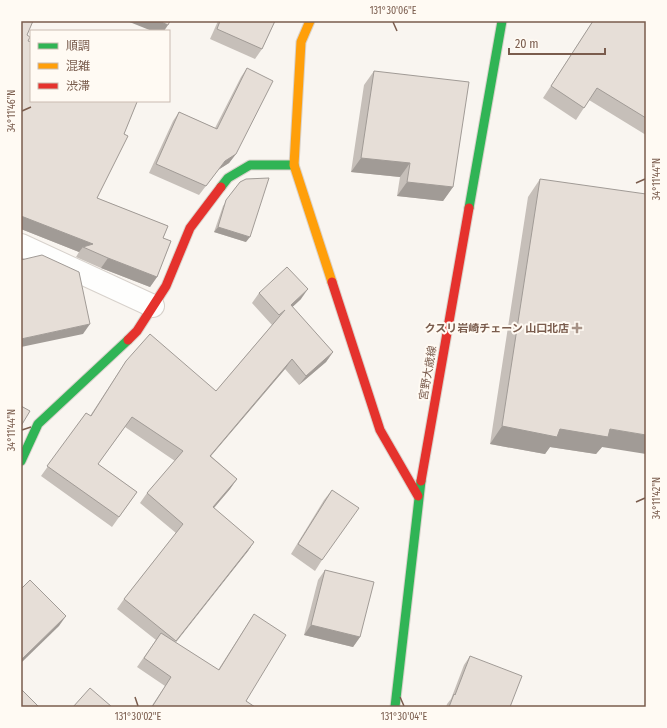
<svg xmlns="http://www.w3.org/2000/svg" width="667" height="728" viewBox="0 0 667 728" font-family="'Fira Sans Condensed','Noto Sans JP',sans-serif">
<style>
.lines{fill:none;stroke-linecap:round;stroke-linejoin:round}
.street-casing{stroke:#d7d1cb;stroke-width:24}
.fast-casing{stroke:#d9d2cb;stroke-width:11}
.slow-casing{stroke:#d9d2cb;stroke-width:11}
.jam-casing{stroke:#d9d2cb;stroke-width:11}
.street{stroke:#fefefd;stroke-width:22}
.fast{stroke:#30b455;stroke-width:9}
.slow{stroke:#ff9f0a;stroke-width:9}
.jam{stroke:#e5322d;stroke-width:9}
.wall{fill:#c6bfb9}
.shaded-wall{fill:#a19b96}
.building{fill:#e6ded7;stroke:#a19b96}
.ticks{fill:none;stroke:#7a5c4d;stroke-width:1.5}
.poi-dot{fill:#a69286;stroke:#fffaf3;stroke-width:1.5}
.labels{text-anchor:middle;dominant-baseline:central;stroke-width:4;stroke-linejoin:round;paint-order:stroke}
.poi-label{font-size:11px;font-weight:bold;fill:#7a5c4d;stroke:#fffaf3;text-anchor:end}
.street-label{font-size:11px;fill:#7a5c4d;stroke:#fffaf3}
.neatline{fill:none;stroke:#7a5c4d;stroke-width:1.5}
.ticks-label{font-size:10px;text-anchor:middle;fill:#7a5c4d}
</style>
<rect width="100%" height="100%" fill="#f9f5f0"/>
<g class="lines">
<g class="street-casing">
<polyline id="street" points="21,245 153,306"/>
</g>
<g class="fast-casing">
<g id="fast">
<polyline points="221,187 228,178 250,165 294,165"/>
<polyline points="469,208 502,21"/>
<polyline points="21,461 38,424 128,340"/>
<polyline points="395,707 421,481"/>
</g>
</g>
<g class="slow-casing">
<polyline id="slow" points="310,21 301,42 294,165 332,282"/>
</g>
<g class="jam-casing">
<g id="jam">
<polyline points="332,282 380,430 418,496"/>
<polyline points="128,340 137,331 166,286 190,228 221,187"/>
<polyline points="421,481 469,208"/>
</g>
</g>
<use href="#street" class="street"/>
<use href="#fast" class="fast"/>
<use href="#slow" class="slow"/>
<use href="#jam" class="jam"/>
</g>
<g class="wall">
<polygon points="21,21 33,21 27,35 30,37 28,41 31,42 31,101 136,101 137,102 124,134 128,136 97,198 168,226 163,238 171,241 157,277 150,287 101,268 76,257 79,252 21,229"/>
<polygon points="218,21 275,21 262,49 255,59 210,39"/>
<polygon points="592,21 646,21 646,135 589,100 576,120 543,98 593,21"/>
<polygon points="247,68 236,154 229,163 218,170 199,195 149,173 173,121 179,112 215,128 241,77"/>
<polygon points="374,71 453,187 443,201 397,196 400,177 351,172 364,85"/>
<polygon points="540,179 602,447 596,454 550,447 545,454 490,444 528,197"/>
<polygon points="240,182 246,242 214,232 223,206"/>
<polygon points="259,293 301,299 292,307 333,352 326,362 299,385 285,369 211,456 237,479 230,489 214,508 254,542 248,551 175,642 218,670 254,614 246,701 255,707 151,707 165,686 137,667 156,640 117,609 124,599 176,533 140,503 147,493 175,461 125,427 98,464 137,492 112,527 41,476 86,413 90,416 126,361 216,391 272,325 252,303"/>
<polygon points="332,490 322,560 315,571 291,554 324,500"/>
<polygon points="325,570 360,637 353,647 304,635 318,580"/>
<polygon points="470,656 510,707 446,707 447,704 451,699 464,665"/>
</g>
<g class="shaded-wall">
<polygon points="127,21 159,21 168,25 164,31 152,31"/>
<polygon points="236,154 229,163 218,170 199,195 225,161"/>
<polygon points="361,158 410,163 400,177 351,172"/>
<polygon points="407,182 453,187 443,201 397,196"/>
<polygon points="21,216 93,244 83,247 79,252 21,229"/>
<polygon points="218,227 250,237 246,242 214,232"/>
<polygon points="108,258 157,277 150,287 101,268"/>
<polygon points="308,289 301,299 284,315 291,305"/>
<polygon points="90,324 83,334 21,347 21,339"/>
<polygon points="333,352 326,362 299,385 306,376"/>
<polygon points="292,359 285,369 203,465 210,456"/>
<polygon points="502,426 560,429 610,429 646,435 646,454 602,447 596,454 550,447 545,454 490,444"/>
<polygon points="237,479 230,489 206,517 213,507"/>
<polygon points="254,542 248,551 169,651 176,641"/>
<polygon points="66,616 59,626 21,663 21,660"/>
<polygon points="311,625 360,637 353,647 304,635"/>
</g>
<g class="building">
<polygon points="21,21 33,21 27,35 30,37 28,41 31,42 31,101 136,101 137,102 124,134 128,136 97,198 168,226 163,238 171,241 157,277 108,258 83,247 93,244 21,216"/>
<polygon points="159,21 170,21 168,25"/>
<polygon points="220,21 275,21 262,49 217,29"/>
<polygon points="593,21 646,21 646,118 597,88 584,108 551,86"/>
<polygon points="247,68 273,81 236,154 225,161 206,186 156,164 179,112 217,129"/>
<polygon points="374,71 469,82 453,187 407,182 410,163 361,158"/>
<polygon points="269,178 250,237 218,227 226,200 240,182 246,179"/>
<polygon points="540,179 646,194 646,435 610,429 608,437 560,429 557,437 502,426"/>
<polygon points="42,255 79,272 90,324 21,339 21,260"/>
<polygon points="287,267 308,289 291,305 333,352 306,376 292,359 210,456 237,479 213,507 254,542 176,641 124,599 183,524 147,493 183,451 132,417 98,464 137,492 119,517 47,466 86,413 91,416 126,361 150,334 216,391 285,310 279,315 259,293"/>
<polygon points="21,406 30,411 21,426"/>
<polygon points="332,490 359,508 322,560 298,544"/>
<polygon points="325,570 374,582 360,637 311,625"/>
<polygon points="30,580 66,616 21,660 21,589"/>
<polygon points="254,614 286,635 246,701 255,707 152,707 171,677 144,658 161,633 219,670"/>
<polygon points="470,656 522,676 510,707 449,707 454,694 455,695"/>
<polygon points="90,688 112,707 73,707"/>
<polygon points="21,689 39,707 21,707"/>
</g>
<path class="ticks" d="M393,22L397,31M22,111L31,107M636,183L645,179M22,430L31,427M636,502L645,498M135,697L138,706M400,697L404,706"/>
<path class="poi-dot" d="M575 322h4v4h4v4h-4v4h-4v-4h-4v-4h4z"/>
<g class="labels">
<g class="poi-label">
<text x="569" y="328">クスリ岩崎チェーン 山口北店</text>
</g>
<g class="street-label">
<text transform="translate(428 373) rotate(-80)">宮野大歳線</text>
</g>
</g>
<rect width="667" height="728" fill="none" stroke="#fffaf3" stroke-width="44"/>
<rect x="30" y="30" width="140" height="72" fill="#fffaf3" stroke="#cabbb1"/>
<rect x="38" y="43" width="20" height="6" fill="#30b455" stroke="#cabbb1"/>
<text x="66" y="50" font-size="12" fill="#7a5c4d">順調</text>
<rect x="38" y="63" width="20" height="6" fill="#ff9f0a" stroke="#cabbb1"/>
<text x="66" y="70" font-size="12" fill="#7a5c4d">混雑</text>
<rect x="38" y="83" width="20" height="6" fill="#e5322d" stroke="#cabbb1"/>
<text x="66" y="90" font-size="12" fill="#7a5c4d">渋滞</text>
<path d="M509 48v6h96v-6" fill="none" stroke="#7a5c4d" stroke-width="2"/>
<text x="515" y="48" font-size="12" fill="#7a5c4d" stroke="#fffaf3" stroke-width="3" paint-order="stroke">20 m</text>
<rect x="22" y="22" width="623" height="684" class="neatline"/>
<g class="ticks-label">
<text x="393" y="14">131°30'06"E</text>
<text transform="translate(11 111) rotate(-90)" y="4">34°11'46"N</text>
<text transform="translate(656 179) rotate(-90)" y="4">34°11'44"N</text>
<text transform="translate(11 430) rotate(-90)" y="4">34°11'44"N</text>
<text transform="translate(656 498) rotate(-90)" y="4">34°11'42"N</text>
<text x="138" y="720">131°30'02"E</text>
<text x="404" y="720">131°30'04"E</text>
</g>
</svg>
